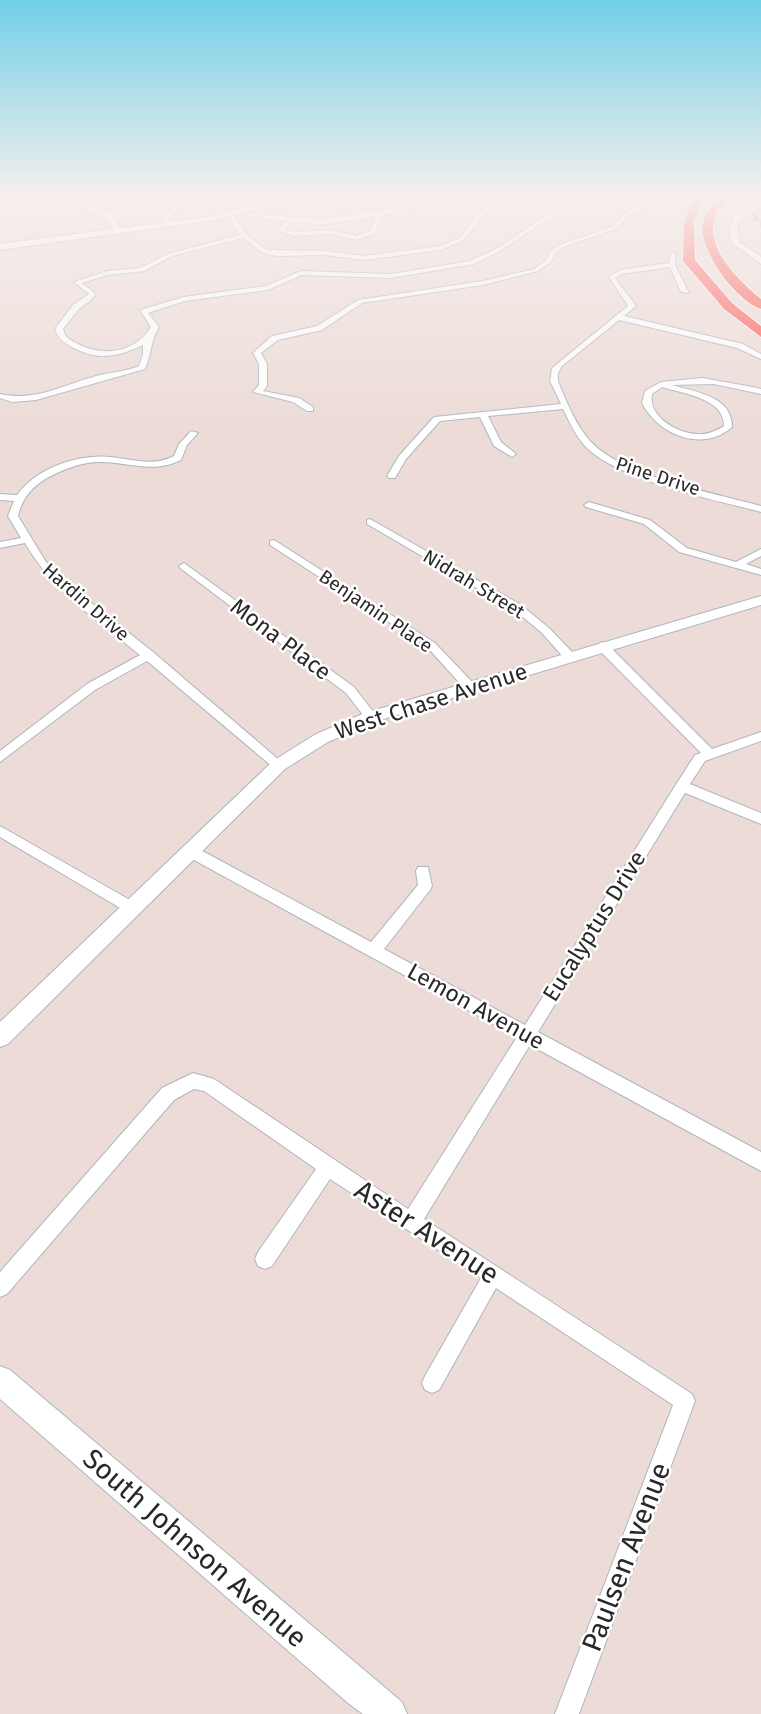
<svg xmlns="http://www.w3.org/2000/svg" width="761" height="1714" viewBox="0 0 761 1714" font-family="'Fira Sans',sans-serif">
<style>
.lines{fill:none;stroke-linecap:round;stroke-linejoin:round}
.street-casing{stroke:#acb6be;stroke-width:2}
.secondary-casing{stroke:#acb6be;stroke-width:2}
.highway-casing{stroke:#fff;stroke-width:2}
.street{fill:#fff;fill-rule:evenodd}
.secondary{fill:#fff;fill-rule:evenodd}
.highway{fill:#ff5550;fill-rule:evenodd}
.tram{stroke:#9aa9b5;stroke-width:2}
.rail-casing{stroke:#9aa9b5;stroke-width:2.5}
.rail{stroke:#fff;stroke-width:2;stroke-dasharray:5;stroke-linecap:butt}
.secondary-bridge-casing{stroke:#acb6be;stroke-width:10;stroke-linecap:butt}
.secondary-bridge{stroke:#fff;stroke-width:9}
.labels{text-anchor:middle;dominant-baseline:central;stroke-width:5;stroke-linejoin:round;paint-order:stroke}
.far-street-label{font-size:19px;fill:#282828;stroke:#fff}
.street-label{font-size:23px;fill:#282828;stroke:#fff}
.near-street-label{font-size:28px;fill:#282828;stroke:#fff}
</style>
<rect width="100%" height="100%" fill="#ecdbd7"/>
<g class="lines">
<g class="street-casing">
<g id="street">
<polygon points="183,195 189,195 168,220 170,225 166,225 162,220"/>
<polygon points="243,195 269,195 293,199 290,201"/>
<polygon points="441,195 452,195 390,213 385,212"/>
<path d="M502,195H509L485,213L464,240L441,250L364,260L325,255L277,256L263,253L243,238L172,256L144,271L108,275L82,283L96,294L91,300L79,309L63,329C65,338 70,340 78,344C103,357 135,353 151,327L140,310L184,297L266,286L301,271L391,274L470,261L496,249L553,211L561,200L559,195H565L567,200L557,213L500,251L474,264L391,278L302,275L268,290L185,301L148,313L159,327C150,341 152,354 145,369L36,400L12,402L0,398V394C35,402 63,385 96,376C110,372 125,372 139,366L143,354V345C118,357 99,361 74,348C65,344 58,339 55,329L73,305L89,294L74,282L107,271L140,268L168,254L240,235L231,222L230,216H234L248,236L267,250L325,251L364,256L440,246L460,238L481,211Z"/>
<polygon points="655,195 663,195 627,217 616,229 563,247 555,254 551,262 538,271 483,285 362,303 322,330 278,340 261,353 267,364 267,386 263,391 299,398 313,407 313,411 307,411 293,402 253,392 259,385 259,364 253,353 272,336 317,326 358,300 483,281 534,269 546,260 550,252 559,245 612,227 623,215"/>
<polygon points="379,213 382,215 375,233 357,240 330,234 294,236 278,231 289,218 292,220 285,230 294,232 330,230 357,236 370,231 376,215"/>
<path d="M673,252L676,254L675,265L689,293L681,292L670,267L622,274L615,278L636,306L624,316L743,344L761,354V359L737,348L619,320L562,366L558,373V381C566,401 576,426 591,442C624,477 715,493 761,506V512C715,500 617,480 585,446C575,435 569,421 563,409L488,416L501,442L516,454L512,457L494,446L480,417L440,421L406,459L395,478H389L387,476L399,456L434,417L561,404L550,381L552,368L628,306L609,277L620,270L669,263L670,254Z"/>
<path d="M702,378L753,387L761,389V394L714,384L672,385C696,392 732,396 732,427C703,453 658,435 642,403L645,391L661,382ZM662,387C684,394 724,398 724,426C715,431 708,435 697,434C676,433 648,416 652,394Z"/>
<path d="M191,431L198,433L187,445L181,460C153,474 129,462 100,462C81,462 64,469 47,478C32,487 22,498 18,516L46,562L60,578L153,652L285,765L284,768H274L147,661L95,690L0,762V751L87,684L140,655C98,621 52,590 25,543L0,548V542L21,538L8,516L14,501L0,500V494L17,495C37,468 77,454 110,457C132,459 153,467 174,456L179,444Z"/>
<polygon points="589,502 650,520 687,548 736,562 761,549 761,556 746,564 761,569 761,575 679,552 644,524 586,507 584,505"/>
<polygon points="370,519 521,605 549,628 573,653 573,659 565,659 541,632 513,609 367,524 367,520"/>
<polygon points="274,540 435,643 474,684 474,690 466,690 427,647 270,545 270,541"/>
<polygon points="184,563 354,687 375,714 377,717 375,720 367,720 346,693 180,568 179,566"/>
<polygon points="602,642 606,643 712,749 761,732 761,741 705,761 690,784 761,813 761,824 685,793 538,1032 761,1152 761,1171 530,1045 424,1219 692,1394 695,1401 579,1714 555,1714 673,1405 496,1288 439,1390 432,1393 425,1390 422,1383 425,1376 481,1278 330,1179 272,1266 265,1269 258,1266 255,1259 258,1252 316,1169 204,1091 194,1089 174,1100 7,1294 0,1297 0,1272 162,1088 193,1073 214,1079 408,1209 517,1037 185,855 183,851 190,846 195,847 371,942 418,885 416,871 418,867 428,867 432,886 430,890 384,949 525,1025 677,783 695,755 701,753 598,649 596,646"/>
<polygon points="0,826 137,904 139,908 137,912 127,912 0,837"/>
</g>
</g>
<g class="secondary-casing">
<g id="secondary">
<polygon points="59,195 71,195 109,212 120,228 215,216 290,195 305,195 215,220 0,250 0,244 113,229 103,216"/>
<polygon points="383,195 391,195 391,201 416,206 412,208 392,206 391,214 321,225 246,216 250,214 321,219 384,210"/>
<polygon points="736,213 743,215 737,227 740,242 761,257 761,264 732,243 729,227"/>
<polygon points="761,596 761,605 377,721 328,742 285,769 8,1044 0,1047 0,1022 273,761 316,734 365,713"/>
<polygon points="0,1366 10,1370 402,1702 407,1714 363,1714 348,1703 0,1399"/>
</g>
</g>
<g class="highway-casing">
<g id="highway">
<polygon points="698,195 708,195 694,220 695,260 732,303 761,326 761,337 724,309 683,261 684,220"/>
<path d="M721,195H732C727,201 720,206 717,212C701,245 738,280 761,299V309C736,301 697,249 703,222C705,211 713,203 721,195Z"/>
</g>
</g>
<use href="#street" class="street"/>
<use href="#secondary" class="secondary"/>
<use href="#highway" class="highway"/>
<polyline class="tram" points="755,195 750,210 761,223"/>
<g class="rail-casing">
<polyline id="rail" points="751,195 747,210 761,226"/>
</g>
<use href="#rail" class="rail"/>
<g class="secondary-bridge-casing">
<polyline id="secondary-bridge" points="739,215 760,202"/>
</g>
<use href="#secondary-bridge" class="secondary-bridge"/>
</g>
<linearGradient id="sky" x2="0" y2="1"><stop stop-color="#71d0e7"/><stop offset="0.45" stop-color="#f6efed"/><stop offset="1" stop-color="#f6efed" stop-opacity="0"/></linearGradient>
<rect width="761" height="435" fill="url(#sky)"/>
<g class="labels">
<g class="far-street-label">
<text transform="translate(658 476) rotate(18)">Pine Drive</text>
<text transform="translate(474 584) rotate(31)">Nidrah Street</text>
<text transform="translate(86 602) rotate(41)">Hardin Drive</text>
<text transform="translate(376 611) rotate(34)">Benjamin Place</text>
</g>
<g class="street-label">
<text transform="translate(281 639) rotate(37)">Mona Place</text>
<text transform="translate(431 701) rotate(-18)">West Chase Avenue</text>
<text transform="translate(594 926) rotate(-58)">Eucalyptus Drive</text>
<text transform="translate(476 1006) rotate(29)">Lemon Avenue</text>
</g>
<g class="near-street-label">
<text transform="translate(427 1232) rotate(33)">Aster Avenue</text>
<text transform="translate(195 1548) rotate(41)">South Johnson Avenue</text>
<text transform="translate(626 1557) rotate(-69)">Paulsen Avenue</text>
</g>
</g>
</svg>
